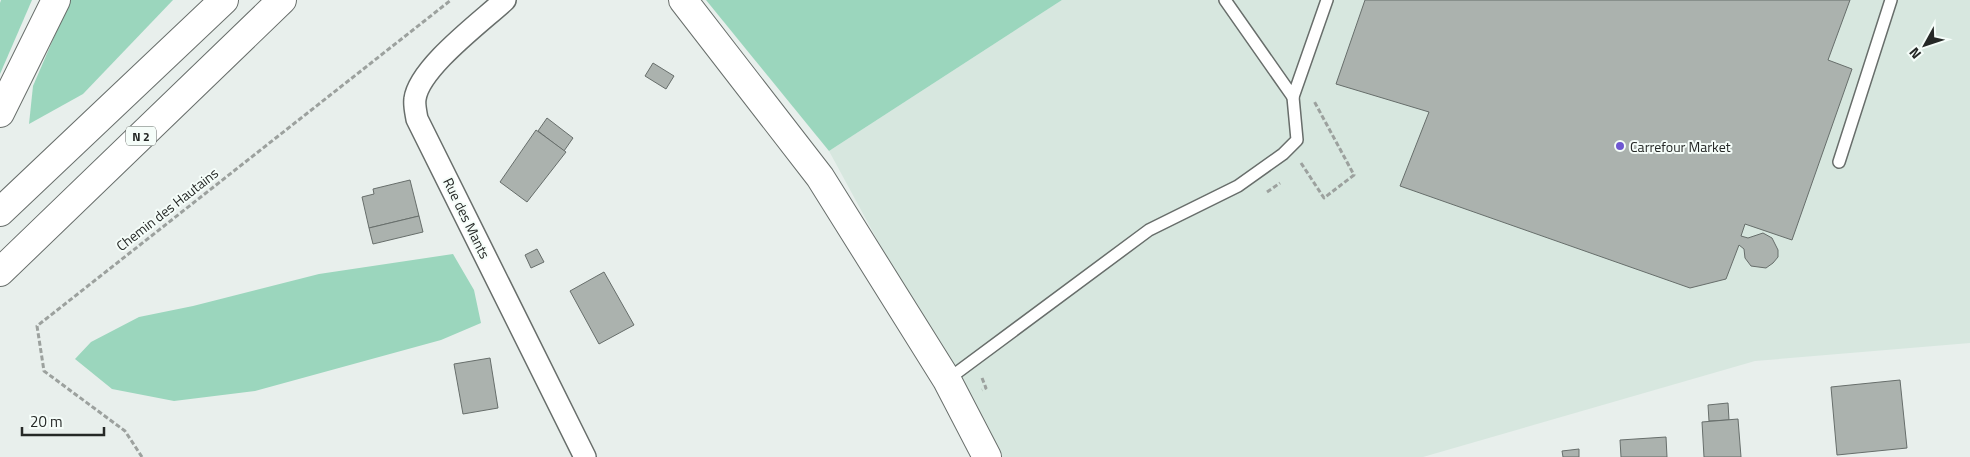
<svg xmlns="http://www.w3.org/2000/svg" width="1970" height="457" viewBox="0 0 1970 457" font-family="'Titillium Web',sans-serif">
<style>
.built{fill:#d7e7df}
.green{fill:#9bd6bd}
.building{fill:#abb2ae;stroke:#676e6b}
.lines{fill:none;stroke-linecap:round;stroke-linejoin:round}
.lane-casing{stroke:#686e6b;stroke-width:14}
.street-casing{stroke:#686e6b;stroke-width:24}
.secondary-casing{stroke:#686e6b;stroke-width:30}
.primary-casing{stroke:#686e6b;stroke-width:30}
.highway-casing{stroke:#686e6b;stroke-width:30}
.path{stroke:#9ca19e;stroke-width:3;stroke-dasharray:5 2.5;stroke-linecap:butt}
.lane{stroke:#fff;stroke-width:11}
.street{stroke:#fff;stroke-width:21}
.secondary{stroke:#fff;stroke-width:28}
.primary{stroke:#fff;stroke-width:28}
.highway{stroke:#fff;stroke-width:28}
.poi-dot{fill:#6f57d1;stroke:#f5fdf9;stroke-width:2}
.labels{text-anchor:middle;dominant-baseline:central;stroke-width:4;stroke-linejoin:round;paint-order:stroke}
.shield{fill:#f5fdf9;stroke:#636865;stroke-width:1}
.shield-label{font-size:12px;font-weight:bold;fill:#252826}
.poi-label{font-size:14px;fill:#252826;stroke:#f5fdf9;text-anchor:start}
.street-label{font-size:14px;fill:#252826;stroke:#f5fdf9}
</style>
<rect width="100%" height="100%" fill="#e8efec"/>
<polygon class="built" points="1062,0 1970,0 1970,343 1755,361 1423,457 995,457 829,151"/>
<g class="green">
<polygon points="1,0 32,0 0,74 0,3"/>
<polygon points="70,0 173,0 83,94 29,124 33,86"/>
<polygon points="706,0 1062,0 829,151"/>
<polygon points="453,254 474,290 481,323 441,340 255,391 174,401 112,389 75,359 91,342 139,317 193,306 319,274"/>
</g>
<g class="building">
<polygon points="1365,0 1850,0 1828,60 1852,69 1792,240 1745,224 1741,236 1748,238 1763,233 1772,238 1778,250 1778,257 1773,263 1766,268 1751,266 1745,258 1744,249 1739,245 1726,279 1690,288 1400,186 1429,112 1336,84"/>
<polygon points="653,63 674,76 666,89 645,76"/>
<polygon points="547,118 573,138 564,151 538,131"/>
<polygon points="536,130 566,152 527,202 500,182"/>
<polygon points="410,180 419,216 369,228 362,197 374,194 373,189"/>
<polygon points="419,216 423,232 373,244 369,228"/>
<polygon points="537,249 544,262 531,268 525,255"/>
<polygon points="604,272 634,325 599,344 570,291"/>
<polygon points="490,358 498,408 463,414 454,364"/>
<polygon points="1900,380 1907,448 1837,455 1831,387"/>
<polygon points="1728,403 1729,420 1709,421 1708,405"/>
<polygon points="1738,419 1741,457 1704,457 1702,422"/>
<polygon points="1666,437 1667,457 1621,457 1620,440"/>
<polygon points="1579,449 1579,457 1563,457 1562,451"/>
</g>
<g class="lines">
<g class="lane-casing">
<g id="lane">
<polyline points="1225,0 1293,97 1327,0"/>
<polyline points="1839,162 1891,0"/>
<polyline points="947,380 1149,230 1238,186 1283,154 1297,140 1293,97"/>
</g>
</g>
<g class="street-casing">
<path id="street" d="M505,0C481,22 419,68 415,99C414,105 416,113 417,119L585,457"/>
</g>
<g class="secondary-casing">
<polyline id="secondary" points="683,0 820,177 947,380 987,457"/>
</g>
<g class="primary-casing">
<g id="primary">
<polyline points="0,113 56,0"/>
<polyline points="0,272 282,0"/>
</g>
</g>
<g class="highway-casing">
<polyline id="highway" points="0,212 224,0"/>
</g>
<g class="path">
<polyline points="1301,163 1324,198 1354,175 1314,101"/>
<polyline points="1267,192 1280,183"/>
<polyline points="982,378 986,388 982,390"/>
<polyline points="142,457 125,431 44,371 37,326 451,0"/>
</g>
<use href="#lane" class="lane"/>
<use href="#street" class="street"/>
<use href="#secondary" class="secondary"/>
<use href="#primary" class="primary"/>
<use href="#highway" class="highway"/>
</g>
<circle class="poi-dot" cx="1620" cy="146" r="5"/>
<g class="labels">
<rect class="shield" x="126" y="126.5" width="30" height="19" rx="4"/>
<g class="shield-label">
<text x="141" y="136">N 2</text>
</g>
<g class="poi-label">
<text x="1630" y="146">Carrefour Market</text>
</g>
<g class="street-label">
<text transform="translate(167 209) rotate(-38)">Chemin des Hautains</text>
<text transform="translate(467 218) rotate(64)">Rue des Mants</text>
</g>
</g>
<g transform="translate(1925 45) rotate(230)" stroke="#f5fdf9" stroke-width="4" paint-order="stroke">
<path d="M0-4L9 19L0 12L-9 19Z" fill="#252826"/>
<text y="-8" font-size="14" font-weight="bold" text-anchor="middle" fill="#252826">N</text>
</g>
<path d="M22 427v8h82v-8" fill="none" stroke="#252826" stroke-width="2.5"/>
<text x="30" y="427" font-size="15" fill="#252826" stroke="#f5fdf9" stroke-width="4" paint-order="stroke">20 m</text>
</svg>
